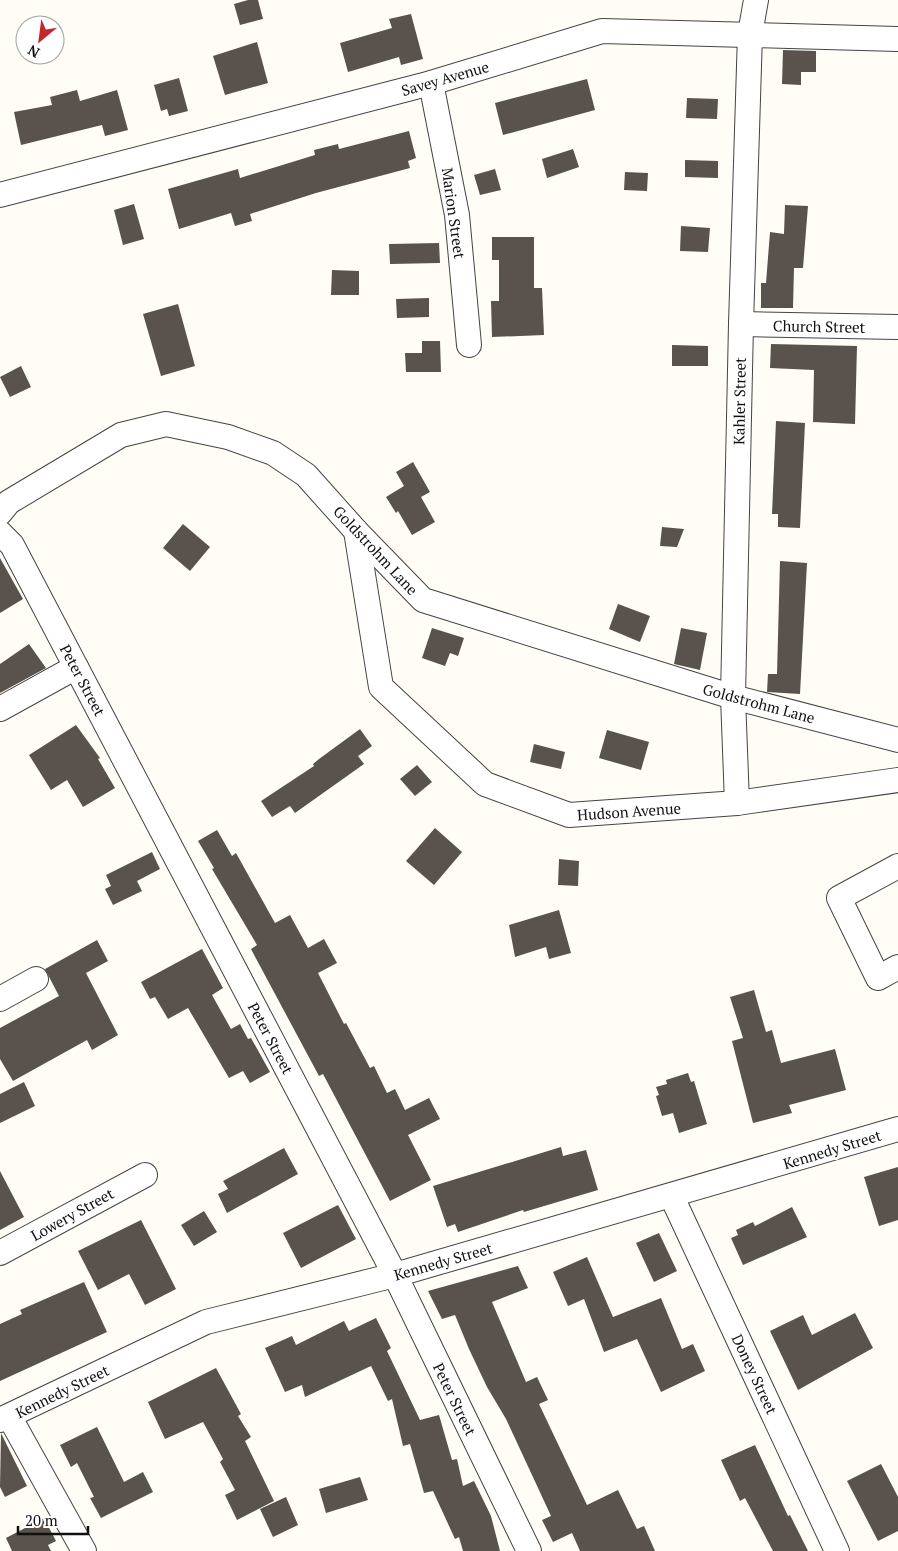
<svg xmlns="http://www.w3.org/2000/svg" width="898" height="1551" viewBox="0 0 898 1551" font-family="'PT Serif',serif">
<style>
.building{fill:#5a524d}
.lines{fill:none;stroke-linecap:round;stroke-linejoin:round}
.street-casing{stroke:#444;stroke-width:26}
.street{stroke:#fff;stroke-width:24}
.labels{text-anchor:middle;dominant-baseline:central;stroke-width:5;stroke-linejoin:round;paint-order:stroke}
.street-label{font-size:15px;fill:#111;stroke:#fff}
</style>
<rect width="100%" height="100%" fill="#fffdf5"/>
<g class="building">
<polygon points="248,0 258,0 263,19 240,25 234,4"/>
<polygon points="411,14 423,59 401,65 399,57 348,72 340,43 392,28 389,19"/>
<polygon points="257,42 268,83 225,95 213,56"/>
<polygon points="783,50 816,51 816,72 801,72 801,85 782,84"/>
<polygon points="179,78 188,111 169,116 167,109 161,111 154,85"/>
<polygon points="587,79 595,110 503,135 495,103"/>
<polygon points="77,90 80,101 117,90 128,130 105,136 102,125 21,145 14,112 52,105 50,97"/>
<polygon points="687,98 718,99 717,119 686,118"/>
<polygon points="409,131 416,158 408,161 410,168 316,193 250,214 252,221 235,226 231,213 179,229 168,189 238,169 240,178 315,155 314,150 338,144 339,149"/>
<polygon points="573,149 579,167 547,178 542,159"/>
<polygon points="685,160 718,161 718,178 685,177"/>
<polygon points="495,169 501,190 480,195 474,175"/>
<polygon points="625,172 648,173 647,191 624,190"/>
<polygon points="134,204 144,239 123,245 114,210"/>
<polygon points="785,205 808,206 803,268 794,268 793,308 761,308 761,283 766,283 770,232 784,234"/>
<polygon points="681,226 710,228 708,252 680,251"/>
<polygon points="492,237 534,237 534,288 542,288 544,335 492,337 491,301 499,301 499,260 492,260"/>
<polygon points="439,243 440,263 390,264 389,244"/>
<polygon points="332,270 359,271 359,295 331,295"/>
<polygon points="429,298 429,317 397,318 396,299"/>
<polygon points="178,304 195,366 161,376 143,314"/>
<polygon points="422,341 440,341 441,372 406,372 405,353 422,353"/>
<polygon points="771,344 857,346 855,424 813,422 814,370 770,368"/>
<polygon points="672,345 708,346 708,366 672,366"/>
<polygon points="21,366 31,387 10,397 0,377"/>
<polygon points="776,421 805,423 800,528 778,527 778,514 772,514"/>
<polygon points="413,462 430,492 421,497 435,522 412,535 398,511 396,513 386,497 404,486 396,472"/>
<polygon points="183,524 210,547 190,571 163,548"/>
<polygon points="662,527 684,529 677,547 660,546"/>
<polygon points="0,558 23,599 0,613"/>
<polygon points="780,561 807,563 800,694 767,692 768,674 777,674"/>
<polygon points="618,604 650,616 640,642 609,629"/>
<polygon points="432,628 464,638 458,656 450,653 445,666 422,658"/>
<polygon points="681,628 707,633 700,670 674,664"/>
<polygon points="29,644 46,668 0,693 0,664"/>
<polygon points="76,725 100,758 98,759 115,788 83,807 67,780 51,790 29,755"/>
<polygon points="360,729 372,746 358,756 364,764 295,813 290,806 272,817 261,801 314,766 313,764 319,759"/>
<polygon points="607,730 649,742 641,770 599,758"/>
<polygon points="534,744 565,752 561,769 530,762"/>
<polygon points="417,765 432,782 415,796 400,779"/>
<polygon points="435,828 462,852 434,885 406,861"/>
<polygon points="217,830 232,856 236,853 275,923 290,915 308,948 324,939 337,963 318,973 344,1024 346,1023 370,1068 374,1066 387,1093 395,1089 405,1110 429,1098 440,1119 408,1135 431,1180 390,1201 323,1074 319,1076 267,979 251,949 257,945 212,869 214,868 198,841"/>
<polygon points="152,852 160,869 137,881 142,891 113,905 105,889 111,886 106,875"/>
<polygon points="559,859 579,861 578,886 558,885"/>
<polygon points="559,910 571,953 549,959 546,947 515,957 509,925"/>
<polygon points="97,940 108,961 86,973 118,1035 92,1050 87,1040 13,1081 0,1059 0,1028 59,996 45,969"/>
<polygon points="202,949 223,988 212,995 231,1029 240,1024 248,1039 251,1038 270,1072 250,1083 243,1071 229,1078 188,1008 168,1019 155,997 150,999 141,982"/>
<polygon points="754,990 766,1032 772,1030 781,1063 835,1049 846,1090 789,1105 792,1113 753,1123 732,1041 743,1038 730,997"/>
<polygon points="688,1073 691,1082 694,1081 707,1124 679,1133 673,1113 662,1116 656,1096 659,1095 656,1087 667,1084 666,1080"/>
<polygon points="24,1082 35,1106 0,1123 0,1094"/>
<polygon points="561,1147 563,1156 586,1150 598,1190 524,1212 523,1210 458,1232 455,1224 447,1227 433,1186"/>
<polygon points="284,1148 298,1174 227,1213 218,1194 228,1189 223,1181"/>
<polygon points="898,1167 898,1220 879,1226 864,1177"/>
<polygon points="0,1171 24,1217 0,1230"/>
<polygon points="338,1205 356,1239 301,1268 283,1233"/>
<polygon points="792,1207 807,1237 743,1265 731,1238 738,1235 736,1230 753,1222 755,1226"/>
<polygon points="204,1211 217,1232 194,1246 181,1225"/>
<polygon points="141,1220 176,1289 145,1305 129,1274 98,1290 78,1251"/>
<polygon points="659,1233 677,1271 654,1282 636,1243"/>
<polygon points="587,1257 613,1317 661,1298 682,1349 693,1344 705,1371 661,1392 637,1339 604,1352 584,1299 568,1306 553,1272"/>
<polygon points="518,1266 528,1288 492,1302 526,1382 537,1377 548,1400 539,1404 587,1505 618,1490 637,1529 644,1526 655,1551 580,1551 572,1533 553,1542 542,1520 551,1516 506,1419 487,1387 469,1349 455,1315 442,1319 428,1291"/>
<polygon points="84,1282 107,1332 0,1381 0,1324 22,1314 20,1310"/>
<polygon points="855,1313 873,1348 798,1390 770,1331 803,1315 812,1335"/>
<polygon points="376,1318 391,1348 387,1351 420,1420 439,1415 452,1460 457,1459 463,1486 474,1481 491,1516 500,1551 463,1551 459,1537 455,1539 433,1491 424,1493 410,1444 403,1446 392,1399 388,1401 371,1366 305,1397 302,1385 285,1392 265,1348 292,1336 296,1345 344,1321 349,1331"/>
<polygon points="216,1368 241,1414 238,1416 251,1437 245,1441 274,1501 237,1520 225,1495 235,1490 220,1462 223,1459 203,1422 165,1439 148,1402"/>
<polygon points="97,1427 124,1482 143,1472 153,1492 101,1518 90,1498 94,1497 77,1463 71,1467 60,1445"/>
<polygon points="1,1433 27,1486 5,1497 0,1487"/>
<polygon points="755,1445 788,1516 790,1515 808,1551 773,1551 745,1498 740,1501 721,1460"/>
<polygon points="881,1464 898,1497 898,1531 878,1541 847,1481"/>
<polygon points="360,1477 368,1500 326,1513 319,1489"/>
<polygon points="286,1497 298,1525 273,1537 260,1509"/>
<polygon points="44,1518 56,1541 48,1545 51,1551 12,1551 6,1538"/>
</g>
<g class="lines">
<g class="street-casing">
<g id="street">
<polyline points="431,83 457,215 469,345"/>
<polyline points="0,195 431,83 602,31 898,39"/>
<polyline points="741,324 898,327"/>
<polyline points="0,513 9,502 121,435 166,424 228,437 273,453 306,475 356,531 423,600 733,697 898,740"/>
<polyline points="356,531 381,687 485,784 569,815 737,803 898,780"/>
<polyline points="0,533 12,545 395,1275 529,1551"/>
<polyline points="0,709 76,667"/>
<polyline points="737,803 733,697 741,324 750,34 756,0"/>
<polyline points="898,866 839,898 878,978 898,967"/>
<polyline points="0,999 36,979"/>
<polyline points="672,1197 837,1551"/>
<polyline points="0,1253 145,1175"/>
<polyline points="9,1416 84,1551"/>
<polyline points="0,1420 206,1322 395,1275 898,1129"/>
</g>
</g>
<use href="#street" class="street"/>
</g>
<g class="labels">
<g class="street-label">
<text transform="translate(445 78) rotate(-16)">Savey Avenue</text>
<text transform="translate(454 213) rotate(82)">Marion Street</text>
<text transform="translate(819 326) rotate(1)">Church Street</text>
<text transform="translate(739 401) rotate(-89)">Kahler Street</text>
<text transform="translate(376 550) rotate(47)">Goldstrohm Lane</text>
<text transform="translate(83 680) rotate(62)">Peter Street</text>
<text transform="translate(759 703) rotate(15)">Goldstrohm Lane</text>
<text transform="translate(629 811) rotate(-4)">Hudson Avenue</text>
<text transform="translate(271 1038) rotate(62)">Peter Street</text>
<text transform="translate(832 1149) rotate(-17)">Kennedy Street</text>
<text transform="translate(72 1214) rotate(-29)">Lowery Street</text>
<text transform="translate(443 1261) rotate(-16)">Kennedy Street</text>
<text transform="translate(755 1374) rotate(65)">Doney Street</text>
<text transform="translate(62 1391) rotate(-26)">Kennedy Street</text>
<text transform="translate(455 1399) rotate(64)">Peter Street</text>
</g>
</g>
<g transform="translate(40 40) rotate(209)"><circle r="24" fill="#ffffff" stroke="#a0a0a0"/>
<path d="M0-4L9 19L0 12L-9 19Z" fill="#c4262e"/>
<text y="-8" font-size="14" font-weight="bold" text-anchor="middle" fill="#111111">N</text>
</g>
<path d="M18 1526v8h70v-8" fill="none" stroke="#111111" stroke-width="2.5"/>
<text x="25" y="1526" font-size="15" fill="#111111" stroke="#ffffff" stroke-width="4" paint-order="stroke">20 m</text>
</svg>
